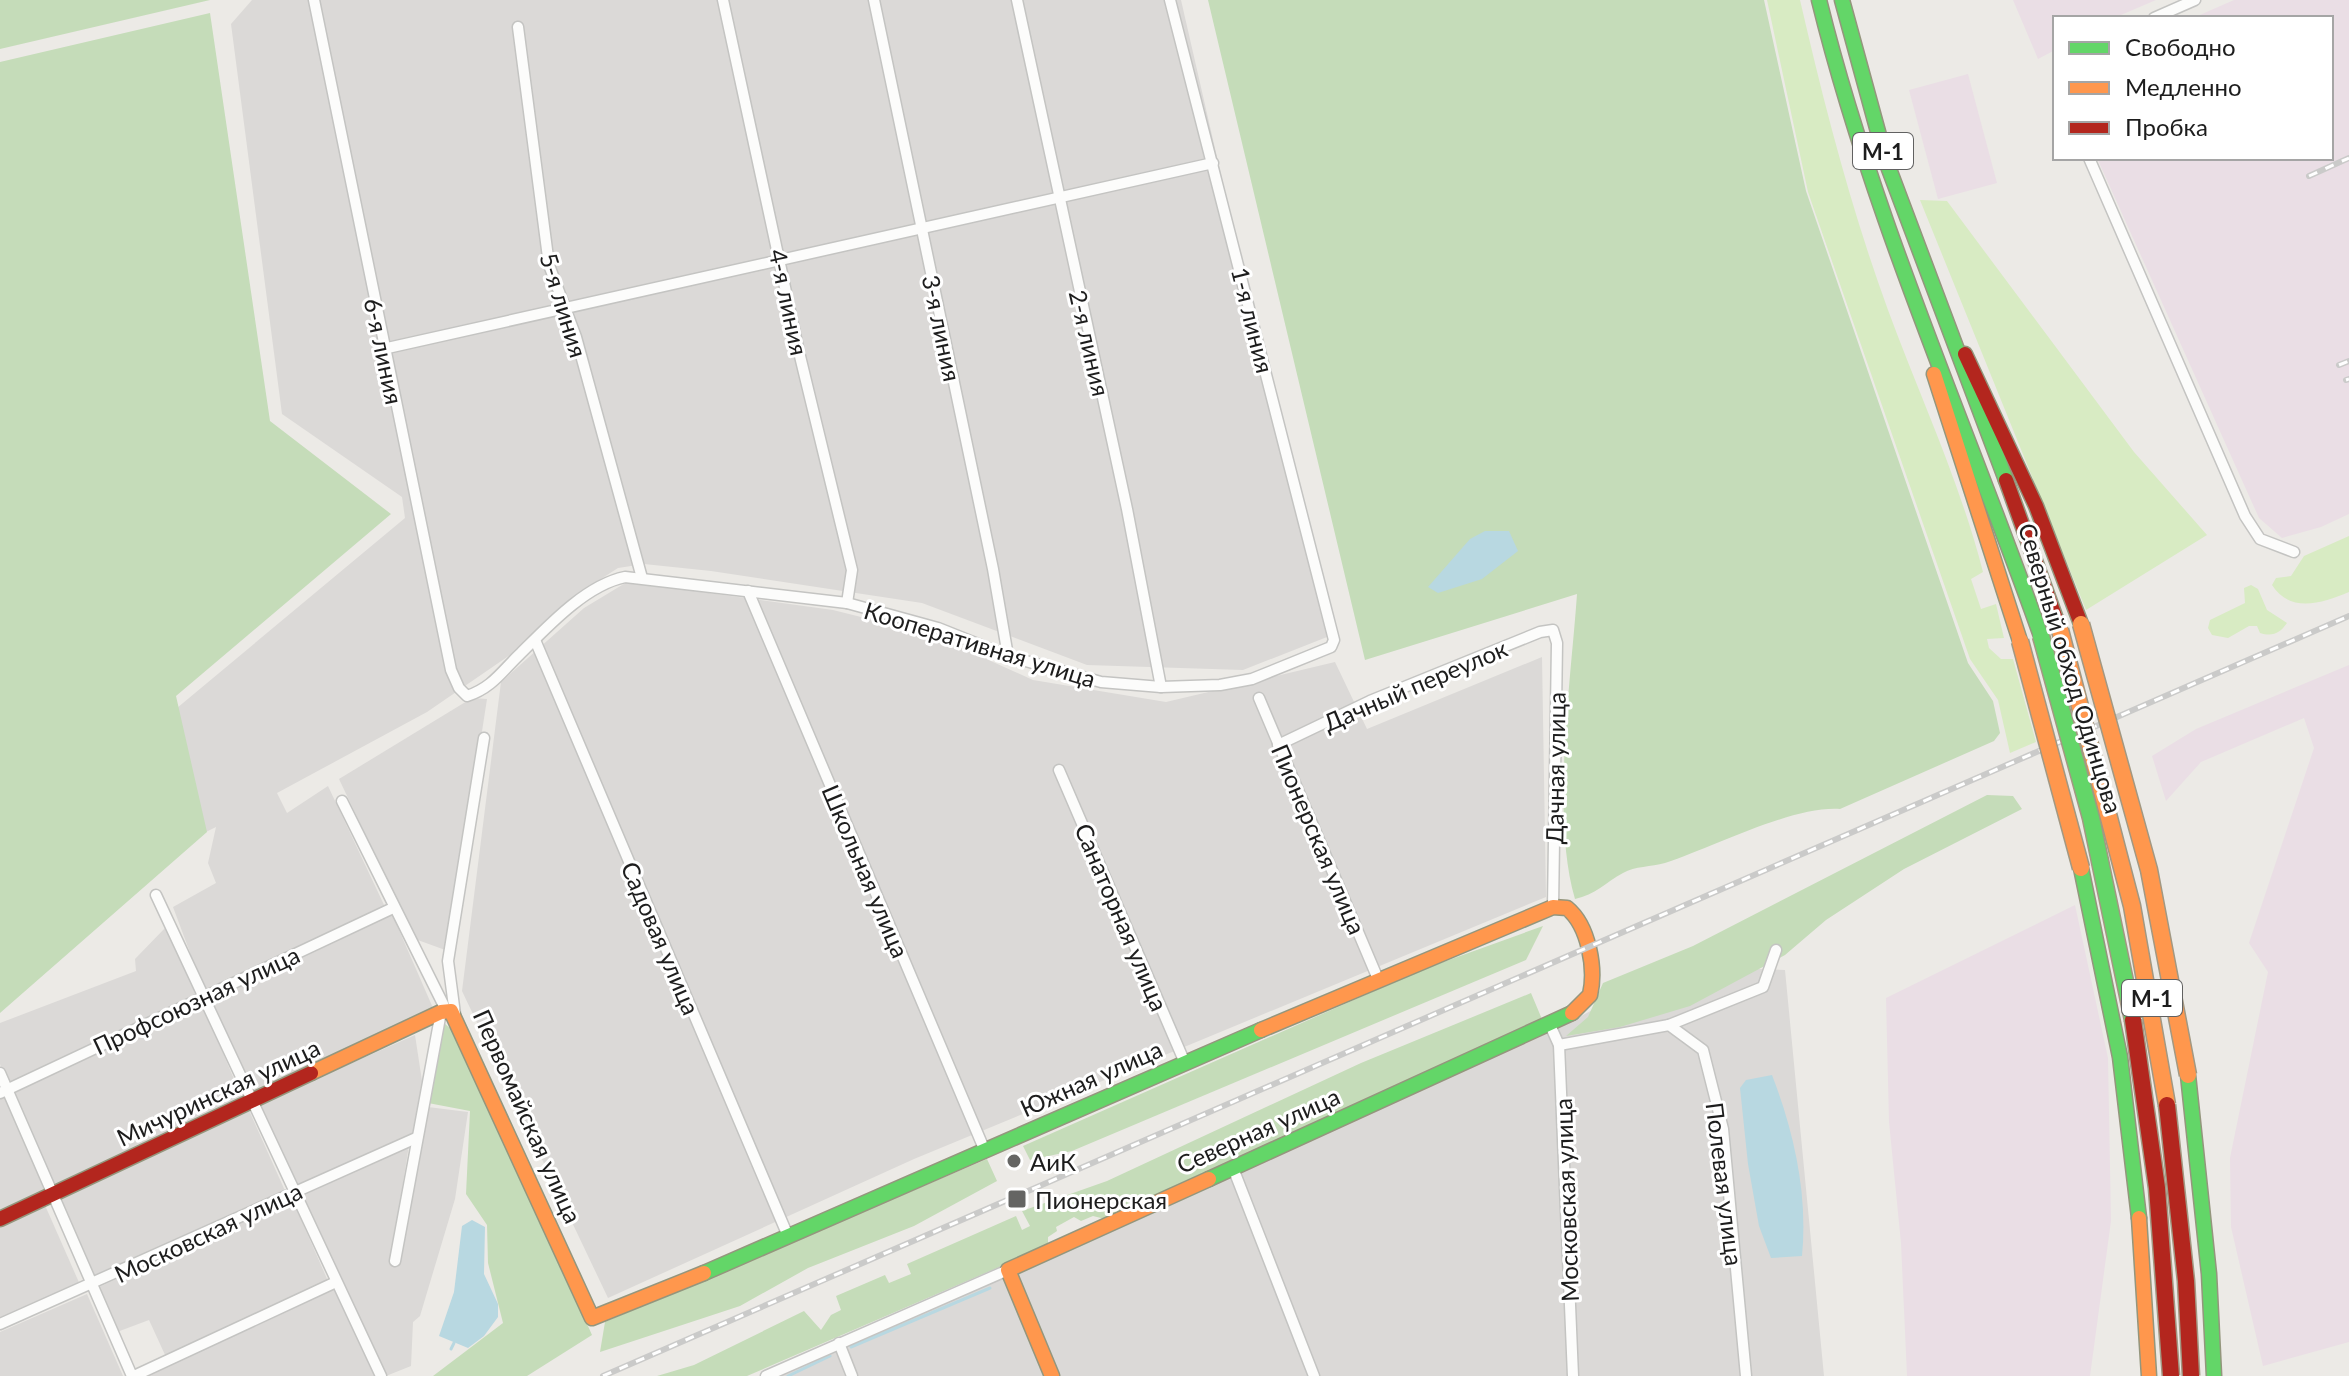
<svg xmlns="http://www.w3.org/2000/svg" width="2349" height="1376" viewBox="0 0 2349 1376" font-family="Lato,sans-serif">
<style>
.residential{fill:#dbd9d7}
.industrial{fill:#eadee5}
.grass{fill:#d8ebc3}
.forest{fill:#c5dcb9}
.water{fill:#b8d8e1}
.lines{fill:none;stroke-linecap:round;stroke-linejoin:round}
.stream{stroke:#b8d8e1;stroke-width:3}
.street-casing{stroke:#c4c4c2;stroke-width:13}
.fast-casing{stroke:#94967d;stroke-width:17}
.slow-casing{stroke:#94967d;stroke-width:17}
.jam-casing{stroke:#94967d;stroke-width:17}
.street{stroke:#fcfcfb;stroke-width:10}
.fast{stroke:#63d668;stroke-width:14}
.slow{stroke:#ff974d;stroke-width:14}
.jam{stroke:#b3261e;stroke-width:14}
.rail-casing{stroke:#cacac9;stroke-width:6}
.rail{stroke:#fff;stroke-width:3;stroke-dasharray:9;stroke-linecap:butt}
.fast-bridge-casing{stroke:#a29882;stroke-width:19;stroke-linecap:butt}
.slow-bridge-casing{stroke:#a29882;stroke-width:19;stroke-linecap:butt}
.jam-bridge-casing{stroke:#a29882;stroke-width:19;stroke-linecap:butt}
.fast-bridge{stroke:#63d668;stroke-width:16}
.slow-bridge{stroke:#ff974d;stroke-width:16}
.jam-bridge{stroke:#b3261e;stroke-width:16}
.poi-dot{fill:#656563;stroke:#fff;stroke-width:3}
.labels{text-anchor:middle;dominant-baseline:central;stroke-width:6;stroke-linejoin:round;paint-order:stroke}
.shield{fill:#fff;stroke:#616161;stroke-width:2}
.shield-label{font-size:22px;font-weight:bold;fill:#1d1d1d}
.street-label{font-size:24px;fill:#1d1d1d;stroke:#fff}
.poi-label{font-size:24px;fill:#1d1d1d;stroke:#fff;text-anchor:start}
</style>
<rect width="100%" height="100%" fill="#eceae6"/>
<g class="residential">
<polygon points="252,0 1181,0 1327,637 1243,670 1087,665 922,603 711,571 644,564 618,568 582,591 520,648 427,712 277,793 287,813 328,786 385,907 204,990 173,907 216,883 208,863 216,827 192,839 165,718 405,518 402,497 282,414 231,24"/>
<polygon points="627,582 833,610 933,635 1033,680 1166,702 1335,662 1367,729 1542,657 1546,897 914,1159 608,1298 462,991 501,682 584,608"/>
<polygon points="472,698 487,699 448,951 415,939 339,779"/>
<polygon points="392,914 433,1008 251,1095 209,998"/>
<polygon points="167,926 198,995 7,1086 0,1064 0,1023 136,971 135,959"/>
<polygon points="1674,966 1785,970 1824,1376 780,1376 1557,1029"/>
<polygon points="201,1001 242,1098 52,1186 11,1092"/>
<polygon points="415,1035 422,1081 412,1136 297,1186 259,1104"/>
<polygon points="5,1095 45,1192 0,1211 0,1097"/>
<polygon points="428,1107 468,1112 455,1199 420,1316 413,1322 411,1366 386,1376 301,1194 409,1145 391,1258 398,1266"/>
<polygon points="248,1108 286,1193 95,1279 59,1197"/>
<polygon points="292,1199 328,1281 166,1357 149,1320 117,1332 99,1287"/>
<polygon points="44,1203 81,1287 0,1320 0,1224"/>
<polygon points="334,1289 377,1376 145,1376"/>
<polygon points="87,1294 123,1376 0,1376 0,1332"/>
</g>
<g class="industrial">
<polygon points="2013,0 2156,0 2114,18 2055,18 2055,50 2038,59"/>
<polygon points="2234,0 2349,0 2349,514 2321,527 2282,538 2259,518 2097,158 2331,158 2331,18 2193,18"/>
<polygon points="1968,74 1997,183 1938,199 1909,90"/>
<polygon points="2349,665 2349,1342 2263,1366 2231,1227 2230,1158 2268,972 2249,943 2314,748 2304,718 2201,762 2166,801 2152,756 2196,729"/>
<polygon points="2075,905 2108,1058 2111,1221 2090,1376 1907,1376 1901,1243 1889,1122 1886,998"/>
</g>
<g class="grass">
<path d="M1767,0H1800C1824,104 1851,209 1888,310C1920,397 1960,482 1983,572L1971,579L1981,609L1996,604L2004,638L1987,639L1989,648L2001,659H2013L2036,742L2010,753L1998,700L1970,659L1808,192Z"/>
<polygon points="1920,200 1947,201 2134,452 2207,535 2086,610"/>
<path d="M2349,536V592C2322,603 2291,614 2272,585L2276,578L2291,576L2304,556Z"/>
<path d="M2251,585L2258,589L2267,610L2287,623C2280,633 2273,637 2260,633L2257,626H2249L2228,638L2212,635L2208,628L2210,620L2245,603L2244,588Z"/>
</g>
<g class="forest">
<polygon points="0,0 210,0 0,49"/>
<path d="M1208,0H1764L1806,191L1968,663L1993,701L2000,733L1994,741L1840,809C1791,806 1714,847 1665,863C1651,867 1635,866 1623,873C1606,882 1595,895 1575,899C1551,817 1571,681 1577,594L1365,660Z"/>
<polygon points="210,13 270,421 391,514 176,696 207,832 0,1013 0,62"/>
<polygon points="1987,795 2013,796 2022,809 1904,869 1826,920 1785,955 1690,1006 1620,1027 1566,1036 1588,1017 1603,983 1693,946"/>
<polygon points="1543,926 1526,960 1072,1151 1030,1160 1023,1146 1424,969"/>
<polygon points="1531,993 1544,1024 1105,1219 1093,1216 1081,1221 1074,1217 1056,1227 1057,1231 1048,1237 1048,1246 747,1376 657,1376 694,1365 804,1311 821,1330 831,1315 841,1310 836,1296 885,1275 889,1283 911,1274 907,1264 1016,1216 1022,1230 1030,1226 1022,1211 1107,1181 1361,1063"/>
<polygon points="444,1023 459,1036 592,1335 527,1376 433,1376 503,1323 488,1263 487,1225 466,1194 470,1111 428,1103"/>
<polygon points="987,1159 997,1181 914,1226 808,1268 740,1306 600,1352 605,1322"/>
</g>
<g class="water">
<polygon points="1485,531 1509,531 1518,551 1482,579 1438,593 1428,587 1470,539"/>
<path d="M1772,1075C1794,1132 1808,1194 1802,1256L1771,1258L1759,1226L1748,1164L1740,1088L1746,1080Z"/>
<polygon points="472,1220 485,1227 484,1274 498,1304 498,1317 484,1336 468,1348 439,1336 454,1292 462,1226"/>
</g>
<g class="lines">
<g class="stream">
<polyline points="851,1347 990,1288"/>
<polyline points="451,1349 454,1343"/>
<polyline points="788,1376 830,1356"/>
</g>
<g class="street-casing">
<g id="street">
<path d="M314,0L451,670L459,688L467,696C492,688 502,671 520,654C548,626 586,585 625,577L847,603L938,628L1008,656L1101,682L1161,687L1220,685L1252,679L1331,647L1334,640L1170,0"/>
<polyline points="723,0 799,352 852,570 847,603"/>
<polyline points="874,0 993,569 1008,656"/>
<polyline points="1017,0 1127,509 1161,687"/>
<polyline points="2154,18 2195,0"/>
<polyline points="518,27 549,265 576,337 642,578"/>
<polyline points="2089,158 2245,516 2260,539 2294,552"/>
<polyline points="383,349 1213,163"/>
<polyline points="748,591 985,1151"/>
<polyline points="535,640 788,1236"/>
<polyline points="1259,698 1378,979"/>
<polyline points="1278,745 1370,701 1540,632 1553,630 1557,643 1553,907"/>
<polyline points="1059,770 1185,1063"/>
<polyline points="342,801 446,1010"/>
<polyline points="156,895 381,1376"/>
<polyline points="455,1014 448,961 484,738"/>
<polyline points="1550,1025 1559,1045 1573,1376"/>
<polyline points="1669,1025 1763,987 1776,950"/>
<polyline points="1559,1045 1669,1025 1703,1050 1723,1129 1746,1376"/>
<polyline points="0,1073 132,1376"/>
<polyline points="0,1093 393,908"/>
<polyline points="1233,1168 1314,1376"/>
<polyline points="395,1261 441,1012"/>
<polyline points="0,1324 416,1138"/>
<polyline points="839,1343 852,1376"/>
<polyline points="134,1376 336,1282"/>
<polyline points="766,1376 1008,1270"/>
</g>
</g>
<g class="fast-casing">
<g id="fast">
<path d="M1819,0C1873,219 1966,424 2041,636"/>
<polyline points="1842,0 1886,161 2006,480"/>
<polyline points="2081,868 2120,1057 2139,1218"/>
<polyline points="2188,1075 2209,1274 2214,1376"/>
<polyline points="1209,1179 1572,1013"/>
<polyline points="704,1273 1261,1030"/>
</g>
</g>
<g class="slow-casing">
<g id="slow">
<polyline points="1934,374 2020,641"/>
<path d="M1261,1030L1553,907L1567,908C1589,926 1596,969 1590,995L1572,1013"/>
<polyline points="311,1073 441,1012 451,1011 592,1318 704,1273"/>
<polyline points="2139,1218 2149,1376"/>
<polyline points="1052,1376 1008,1270 1209,1179"/>
</g>
</g>
<g class="jam-casing">
<g id="jam">
<polyline points="1965,354 2036,506 2081,624"/>
<polyline points="2006,480 2060,630"/>
<polyline points="0,1219 311,1073"/>
</g>
</g>
<use href="#street" class="street"/>
<use href="#fast" class="fast"/>
<use href="#slow" class="slow"/>
<use href="#jam" class="jam"/>
<g class="rail-casing">
<g id="rail">
<polyline points="2309,176 2349,158"/>
<polyline points="2339,365 2349,361"/>
<polyline points="2346,380 2349,379"/>
<polyline points="603,1376 2349,616"/>
</g>
</g>
<use href="#rail" class="rail"/>
<g class="fast-bridge-casing">
<polyline id="fast-bridge" points="2041,636 2091,818 2133,1020"/>
</g>
<g class="slow-bridge-casing">
<g id="slow-bridge">
<polyline points="2081,624 2149,870 2188,1075"/>
<polyline points="2060,630 2132,906 2167,1105"/>
<polyline points="2020,641 2081,868"/>
</g>
</g>
<g class="jam-bridge-casing">
<g id="jam-bridge">
<polyline points="2133,1020 2157,1188 2171,1376"/>
<polyline points="2167,1105 2186,1281 2191,1376"/>
</g>
</g>
<use href="#fast-bridge" class="fast-bridge"/>
<use href="#slow-bridge" class="slow-bridge"/>
<use href="#jam-bridge" class="jam-bridge"/>
</g>
<g class="poi-dot">
<circle cx="1014" cy="1161" r="8"/>
<rect x="1007" y="1189" width="20" height="20" rx="4"/>
</g>
<g class="labels">
<g class="shield">
<rect x="1853" y="133" width="60" height="36" rx="6"/>
<rect x="2122" y="980" width="60" height="36" rx="6"/>
</g>
<g class="shield-label">
<text x="1883" y="151">М-1</text>
<text x="2152" y="998">М-1</text>
</g>
<g class="street-label">
<text transform="translate(789 302) rotate(78)">4-я линия</text>
<text transform="translate(564 305) rotate(73)">5-я линия</text>
<text transform="translate(1253 320) rotate(76)">1-я линия</text>
<text transform="translate(942 328) rotate(78)">3-я линия</text>
<text transform="translate(1090 343) rotate(77)">2-я линия</text>
<text transform="translate(384 351) rotate(78)">6-я линия</text>
<text transform="translate(980 644) rotate(17)">Кооперативная улица</text>
<text transform="translate(2071 668) rotate(73)">Северный обход Одинцова</text>
<text transform="translate(1415 685) rotate(-23)">Дачный переулок</text>
<text transform="translate(1555 768) rotate(-89)">Дачная улица</text>
<text transform="translate(1319 839) rotate(67)">Пионерская улица</text>
<text transform="translate(866 871) rotate(67)">Школьная улица</text>
<text transform="translate(1122 917) rotate(67)">Санаторная улица</text>
<text transform="translate(661 938) rotate(67)">Садовая улица</text>
<text transform="translate(196 1000) rotate(-25)">Профсоюзная улица</text>
<text transform="translate(1091 1078) rotate(-24)">Южная улица</text>
<text transform="translate(218 1092) rotate(-25)">Мичуринская улица</text>
<text transform="translate(528 1116) rotate(66)">Первомайская улица</text>
<text transform="translate(1258 1130) rotate(-24)">Северная улица</text>
<text transform="translate(1725 1184) rotate(83)">Полевая улица</text>
<text transform="translate(1566 1200) rotate(-92)">Московская улица</text>
<text transform="translate(208 1232) rotate(-25)">Московская улица</text>
</g>
<g class="poi-label">
<text x="1030" y="1161">АиК</text>
<text x="1035" y="1199">Пионерская</text>
</g>
</g>
<rect x="2053" y="16" width="280" height="144" fill="#ffffff" stroke="#a5a5a5" stroke-width="2"/>
<rect x="2069" y="42" width="40" height="12" fill="#63d668" stroke="#a5a5a5" stroke-width="2"/>
<text x="2125" y="56" font-size="24" fill="#1d1d1d">Свободно</text>
<rect x="2069" y="82" width="40" height="12" fill="#ff974d" stroke="#a5a5a5" stroke-width="2"/>
<text x="2125" y="96" font-size="24" fill="#1d1d1d">Медленно</text>
<rect x="2069" y="122" width="40" height="12" fill="#b3261e" stroke="#a5a5a5" stroke-width="2"/>
<text x="2125" y="136" font-size="24" fill="#1d1d1d">Пробка</text>
</svg>
